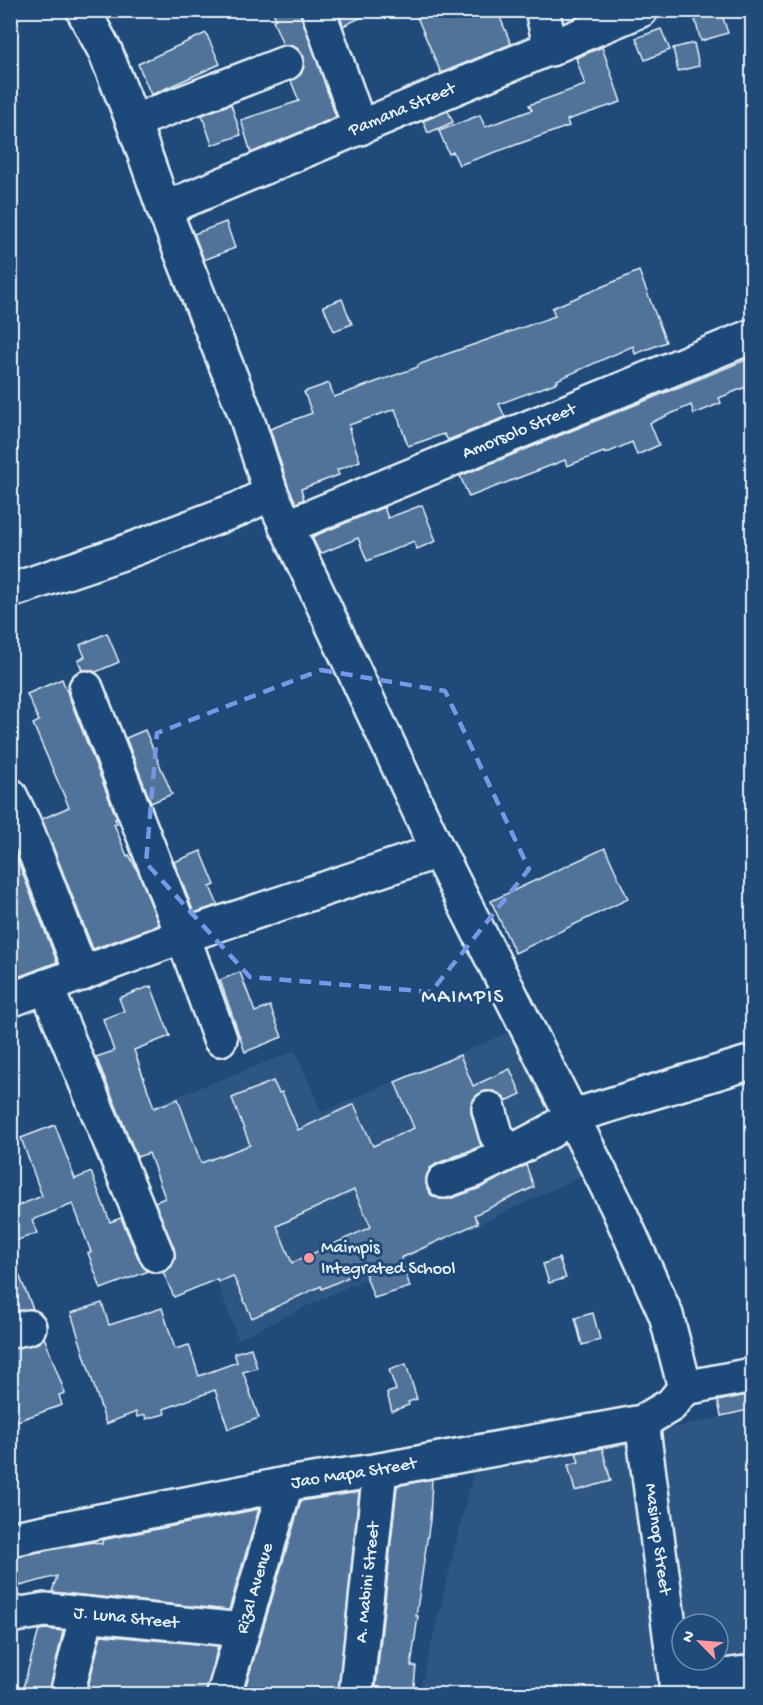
<svg xmlns="http://www.w3.org/2000/svg" width="763" height="1705" viewBox="0 0 763 1705" font-family="'Gochi Hand',sans-serif">
<style>
.built{fill:#2e5683;fill-rule:evenodd}
.building{fill:#517399;stroke:#e8f1f8;stroke-width:1.5;fill-rule:evenodd}
.lines{fill:none;stroke-linecap:round;stroke-linejoin:round}
.minor-casing{stroke:#e8f1f8;stroke-width:38}
.minor{stroke:#1f4a7a;stroke-width:33}
.marked{fill:none;stroke:#7897e6;stroke-width:4.5;stroke-dasharray:12 8;stroke-linejoin:round}
.poi-dot{fill:#ff9aa2;stroke:#1f4a7a;stroke-width:2}
.labels{text-anchor:middle;dominant-baseline:central;stroke-width:6;stroke-linejoin:round;paint-order:stroke}
.street-label{font-size:18px;fill:#e8f1f8;stroke:#1f4a7a}
.poi-label{font-size:18px;fill:#e8f1f8;stroke:#1f4a7a;text-anchor:start}
.quarter-label{font-size:21px;letter-spacing:1.5px;fill:#e8f1f8;stroke:#1f4a7a}
</style>
<rect width="100%" height="100%" fill="#1f4a7a"/>
<filter id="ink" filterUnits="userSpaceOnUse"><feTurbulence type="fractalNoise" baseFrequency=".0167" numOctaves="2"/><feDisplacementMap in="SourceGraphic" scale="12" xChannelSelector="R" yChannelSelector="G"/><feConvolveMatrix kernelMatrix="1 2 1 2 8 2 1 2 1" color-interpolation-filters="sRGB"/></filter>
<g filter="url(#ink)">
<g class="built">
<polygon points="512,1031 581,1176 238,1339 154,1105 295,1051 322,1112"/>
<path d="M752,1411V1694H419L474,1469ZM682,1624H718V1660H682Z"/>
</g>
<g class="building">
<polygon points="272,10 300,10 336,117 251,153 241,120 299,101 291,81 301,74 304,66 304,57 297,48 290,45 283,45 273,20 276,19"/>
<polygon points="338,10 377,10 343,26"/>
<polygon points="414,10 497,10 511,44 441,73"/>
<polygon points="721,12 728,33 701,41 695,20"/>
<polygon points="661,29 670,50 645,60 636,38"/>
<polygon points="206,33 220,64 151,95 138,64"/>
<polygon points="694,43 699,66 678,71 673,48"/>
<polygon points="602,47 621,102 567,120 569,126 459,165 453,152 449,154 439,131 480,115 485,127 532,110 529,105 585,85 576,58"/>
<polygon points="231,104 241,135 212,145 202,115"/>
<polygon points="448,111 453,122 428,133 423,121"/>
<polygon points="226,222 235,248 204,260 194,234"/>
<polygon points="639,271 666,342 635,354 633,346 557,380 558,382 499,404 505,417 448,440 444,434 408,446 395,409 349,425 350,429 349,429 360,461 337,470 339,475 301,489 304,499 296,503 288,486 270,429 312,413 304,392 329,383 334,397 418,367 418,365 444,355 555,316 552,308"/>
<polygon points="342,299 352,324 334,331 323,306"/>
<polygon points="753,357 753,384 719,398 721,403 694,414 691,405 650,423 659,445 637,455 632,442 605,454 604,452 567,466 565,460 469,497 460,476"/>
<polygon points="422,505 436,541 417,549 414,541 367,561 358,538 320,554 312,537 384,507 388,518"/>
<polygon points="107,633 119,662 96,672 89,670 82,670 78,660 85,657 80,645"/>
<polygon points="62,679 117,819 115,819 117,823 114,824 127,856 129,855 140,876 159,925 93,949 42,819 69,807 33,724 39,721 27,694"/>
<polygon points="145,730 172,794 151,803 126,738"/>
<polygon points="10,841 57,962 10,980"/>
<polygon points="605,848 628,899 515,953 491,901"/>
<polygon points="201,851 215,885 210,887 218,905 194,913 174,862"/>
<polygon points="240,972 255,1012 270,1006 282,1037 245,1052 220,980"/>
<path d="M151,986L170,1036L134,1050L154,1108L178,1099L201,1163L250,1145L232,1098L273,1081L279,1093L282,1092L298,1130L354,1104L373,1146L414,1128L395,1082L460,1055L473,1086L510,1069L521,1094L506,1101L502,1095L493,1091H485L476,1096L471,1104V1113L481,1146L438,1163L430,1168L426,1178L427,1188L431,1195L440,1199H450L480,1188L526,1165L534,1187L474,1215L478,1223L401,1258L410,1287L374,1298L364,1270L322,1289L321,1286L252,1318L233,1276L218,1282L217,1279L174,1297L163,1272L172,1266L175,1258L174,1248L155,1202L165,1198L149,1153L137,1157L96,1057L114,1051L103,1019L124,1011L119,998ZM354,1190L371,1227L292,1263L277,1226Z"/>
<polygon points="55,1125 75,1179 91,1172 110,1222 121,1218 140,1262 149,1271 101,1289 88,1253 91,1252 73,1204 32,1220 37,1233 10,1243 10,1209 42,1196 21,1138"/>
<polygon points="10,1255 11,1255 33,1309 10,1312"/>
<polygon points="559,1258 566,1278 549,1283 543,1264"/>
<polygon points="102,1303 109,1325 162,1308 175,1349 189,1345 199,1376 237,1362 234,1353 251,1348 257,1368 243,1372 259,1418 228,1429 215,1390 164,1409 165,1414 146,1419 145,1415 137,1417 136,1412 106,1424 71,1313"/>
<polygon points="593,1313 600,1340 582,1345 575,1318"/>
<polygon points="44,1337 65,1393 59,1395 62,1405 17,1421 10,1404 10,1349 33,1345 41,1341"/>
<polygon points="406,1364 417,1399 408,1402 409,1405 392,1411 387,1393 396,1390 389,1370"/>
<polygon points="752,1394 753,1409 721,1416 718,1401"/>
<polygon points="602,1448 611,1481 575,1491 568,1465 579,1462 576,1453"/>
<polygon points="432,1479 430,1520 416,1616 418,1616 411,1666 416,1666 413,1695 375,1695 397,1486"/>
<polygon points="359,1492 338,1695 243,1695 301,1501"/>
<polygon points="259,1509 229,1610 52,1592 57,1576 20,1586 12,1557 93,1542 102,1544 102,1540"/>
<polygon points="46,1629 63,1631 49,1695 21,1695 39,1630"/>
<polygon points="101,1635 218,1646 206,1695 86,1695"/>
</g>
<g class="lines">
<g class="minor-casing">
<g id="minor">
<polyline points="83,10 105,51 134,124 164,209 245,413 271,493 438,851 617,1206 666,1315 685,1388"/>
<polyline points="318,10 360,128"/>
<polyline points="542,10 551,49"/>
<polyline points="134,124 148,116 286,63"/>
<path id="s1" d="M164,209L641,10"/>
<path id="s2" d="M286,527L752,336"/>
<polyline points="10,591 125,552 241,508 271,493"/>
<polyline points="86,688 183,936 220,1039"/>
<polyline points="10,795 25,826 82,974"/>
<polyline points="46,986 157,1255"/>
<polyline points="10,1000 183,936 438,851"/>
<polyline points="489,1109 496,1134 509,1153 549,1132 570,1117 752,1062"/>
<polyline points="444,1181 472,1171 509,1153"/>
<polyline points="10,1331 29,1327"/>
<polyline points="685,1388 752,1375"/>
<path id="s3" d="M642,1422L678,1694"/>
<path id="s4" d="M10,1539L286,1484L380,1470L642,1422L671,1405L685,1388"/>
<path id="s5" d="M10,1616L45,1610L242,1630"/>
<polyline points="676,1683 752,1672"/>
<polyline points="67,1694 87,1614"/>
<path id="s6" d="M224,1694L286,1484"/>
<path id="s7" d="M356,1694L380,1470"/>
</g>
</g>
<use href="#minor" class="minor"/>
</g>
</g>
<path class="marked" d="M321,670L445,691L529,869L431,992L250,977L146,863L157,733Z"/>
<circle class="poi-dot" cx="309" cy="1258" r="6"/>
<g class="labels">
<g class="street-label">
<text stroke="none"><textPath href="#s1" startOffset="258">Pamana Street</textPath></text>
<text stroke="none"><textPath href="#s2" startOffset="252">Amorsolo Street</textPath></text>
<text stroke="none"><textPath href="#s4" startOffset="350">Jao Mapa Street</textPath></text>
<text stroke="none"><textPath href="#s3" startOffset="118">Masinop Street</textPath></text>
<text stroke="none"><textPath href="#s7" startOffset="112">A. Mabini Street</textPath></text>
<text stroke="none"><textPath href="#s6" startOffset="110">Rizal Avenue</textPath></text>
<text stroke="none"><textPath href="#s5" startOffset="117">J. Luna Street</textPath></text>
</g>
<g class="poi-label">
<text x="321" y="1248">Maimpis<tspan x="321" dy="21">Integrated School</tspan></text>
</g>
<g class="quarter-label">
<text x="463" y="998">MAIMPIS</text>
</g>
</g>
<rect width="763" height="1705" fill="none" stroke="#1f4a7a" stroke-width="36"/>
<rect x="18" y="18" width="727" height="1669" fill="none" stroke="#e8f1f8" stroke-width="2" filter="url(#ink)"/>
<g transform="translate(700 1642) rotate(295)"><circle r="28" fill="#1f4a7a" stroke="#6f8dac" stroke-width="1.5"/>
<path d="M0-4.5L10 22L0 15L-10 22Z" fill="#ff9aa2"/>
<text y="-9" font-size="16" font-weight="bold" text-anchor="middle" fill="#e8f1f8">N</text>
</g>
</svg>
